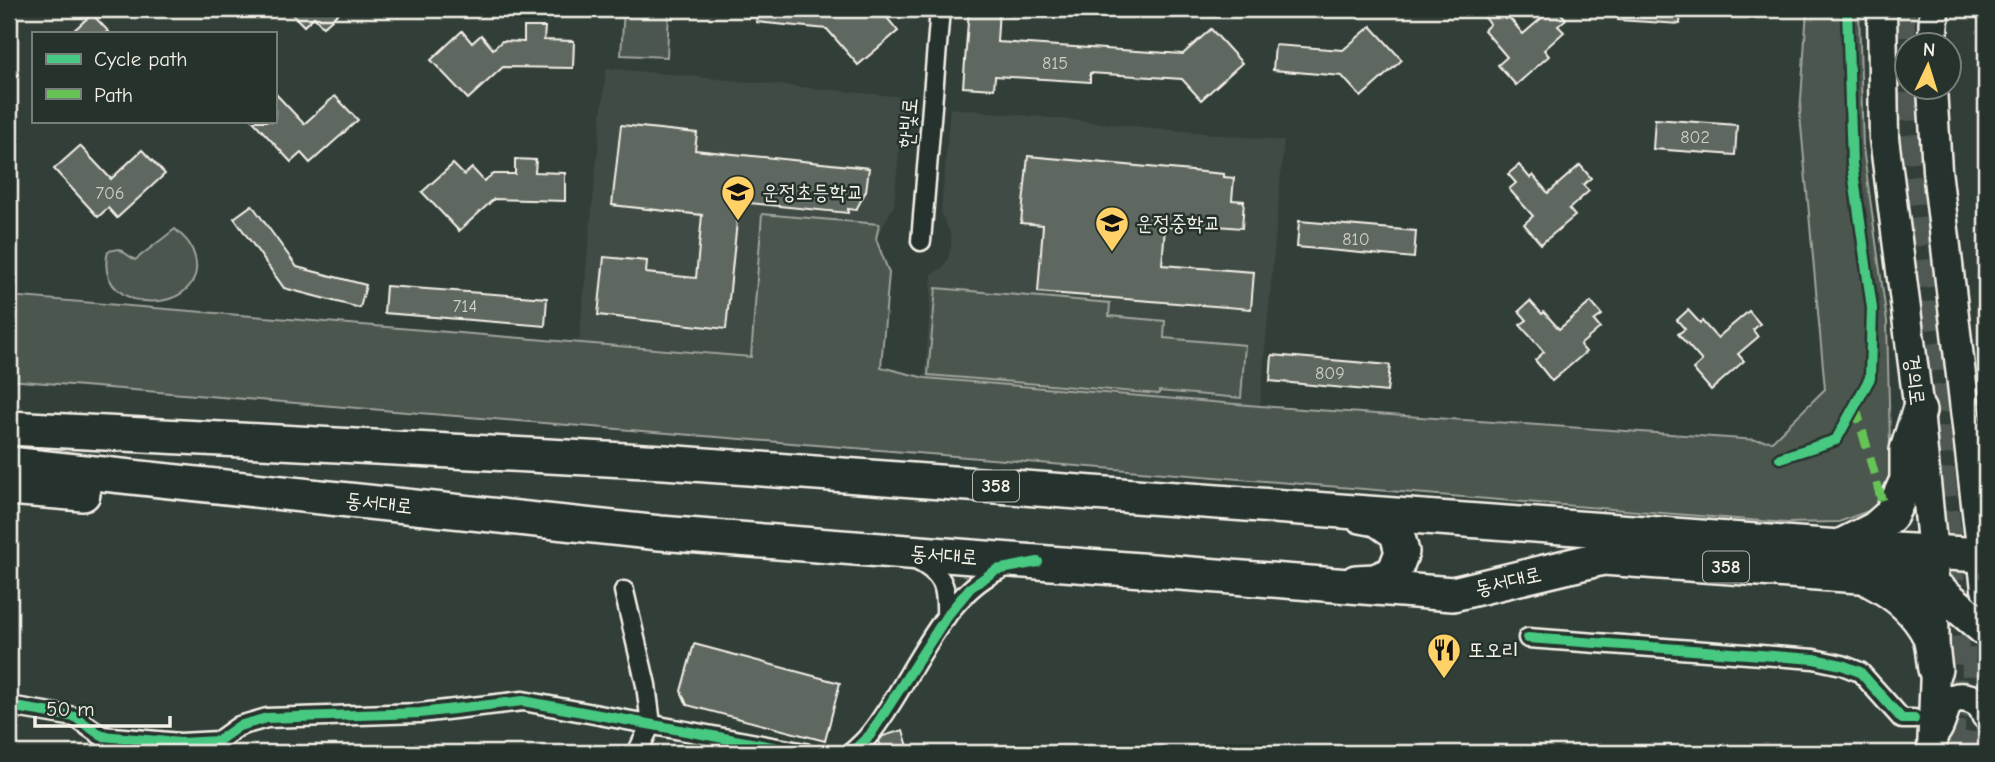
<svg xmlns="http://www.w3.org/2000/svg" width="1995" height="762" viewBox="0 0 1995 762" font-family="'Comic Neue','Poor Story',sans-serif">
<style>
.built{fill:#404b44}
.green{fill:#4c564f;stroke:#a0a49c;stroke-width:2}
.building{fill:#5f6861;stroke:#f4f1e8;stroke-width:2}
.lines{fill:none;stroke-linecap:round;stroke-linejoin:round}
.primary-tunnel{stroke:#4f5952;stroke-width:28;stroke-dasharray:28 14;stroke-linecap:butt}
.street-casing{stroke:#f4f1e8;stroke-width:23}
.primary-casing{stroke:#f4f1e8;stroke-width:33}
.highway-casing{stroke:#f4f1e8;stroke-width:38}
.street{stroke:#26332d;stroke-width:18}
.primary{stroke:#26332d;stroke-width:28}
.highway{stroke:#26332d;stroke-width:33}
.quiet{stroke:#66c356;stroke-width:9;stroke-dasharray:18 9;stroke-linecap:butt}
.cycleway-casing{stroke:#26332d;stroke-width:15}
.cycleway{stroke:#46c982;stroke-width:10}
.labels{text-anchor:middle;dominant-baseline:central;stroke-width:5;stroke-linejoin:round;paint-order:stroke}
.number-label{font-size:18px;fill:#cfcfc6}
.shield{fill:#26332d;stroke:#b6b8b0;stroke-width:2}
.shield-label{font-size:19px;font-weight:bold;fill:#f4f1e8}
.street-label{font-size:21px;fill:#f4f1e8;stroke:#26332d}
.poi-label{font-size:21px;fill:#f4f1e8;stroke:#26332d;text-anchor:start}
</style>
<rect width="100%" height="100%" fill="#323e38"/>
<filter id="ink" filterUnits="userSpaceOnUse"><feTurbulence type="fractalNoise" baseFrequency=".0143" numOctaves="2"/><feDisplacementMap in="SourceGraphic" scale="14" xChannelSelector="R" yChannelSelector="G"/><feConvolveMatrix kernelMatrix="1 2 1 2 8 2 1 2 1" color-interpolation-filters="sRGB"/></filter>
<g filter="url(#ink)">
<g class="built">
<polygon points="606,68 904,97 894,205 876,239 889,273 751,357 579,342"/>
<polygon points="950,108 1284,141 1260,406 925,378 932,274 942,268 948,259 951,247 951,235 941,213"/>
</g>
<g class="green">
<polygon points="624,9 669,11 667,57 621,55"/>
<polygon points="1807,9 1859,9 1863,148 1887,321 1891,486 1871,510 1839,522 1786,523 9,380 9,296 751,357 762,214 879,224 876,239 889,273 881,367 925,378 1260,406 1772,441 1825,389 1800,115"/>
<path d="M175,229C180,234 187,239 190,245C226,314 90,324 108,251L119,249L135,260Z"/>
<polygon points="936,288 1110,303 1109,316 1165,321 1164,338 1245,345 1241,398 1159,391 1159,394 928,375"/>
</g>
<g class="building">
<polygon points="287,9 343,9 323,27 314,17 304,26"/>
<polygon points="758,9 880,9 898,31 858,65 827,29 756,22"/>
<polygon points="969,9 999,9 997,42 1183,54 1211,29 1242,63 1201,100 1182,79 1090,73 1090,82 995,76 994,89 963,87"/>
<polygon points="1490,9 1497,9 1505,19 1508,16 1523,34 1552,9 1557,9 1566,19 1558,26 1564,32 1544,50 1549,56 1516,85 1498,65 1507,57 1484,30 1490,24 1483,15"/>
<polygon points="1618,9 1681,9 1680,24 1618,20"/>
<polygon points="92,14 110,33 71,33"/>
<polygon points="1371,26 1402,60 1361,97 1342,76 1273,70 1275,45 1343,50"/>
<polygon points="524,27 545,27 544,40 574,41 573,68 503,67 468,99 431,60 462,31 472,43 481,35 493,49 502,41 524,42"/>
<polygon points="275,93 304,124 335,96 358,120 310,163 301,153 291,162 253,121 275,121"/>
<polygon points="1655,119 1737,125 1735,155 1653,149"/>
<polygon points="621,125 697,133 695,150 869,168 866,191 856,210 848,209 848,213 739,202 726,329 598,315 604,257 647,261 646,273 696,278 702,215 612,205"/>
<polygon points="80,146 111,179 142,150 165,174 117,218 108,208 98,217 54,169"/>
<polygon points="1028,156 1224,174 1224,177 1234,178 1232,200 1244,201 1242,228 1178,223 1178,228 1165,227 1162,265 1254,272 1251,309 1038,292 1043,225 1021,223"/>
<polygon points="515,159 536,160 535,172 565,173 565,201 494,199 459,231 422,192 453,164 464,175 472,168 484,181 493,174 515,174"/>
<polygon points="1519,165 1530,178 1533,175 1548,193 1580,165 1591,178 1583,185 1589,191 1569,209 1575,216 1541,244 1524,224 1533,216 1509,189 1516,183 1508,174"/>
<polygon points="252,205 297,267 366,285 360,308 284,288 234,218"/>
<polygon points="1299,221 1416,231 1414,258 1297,247"/>
<polygon points="386,286 547,298 545,326 384,313"/>
<polygon points="1530,301 1542,314 1544,312 1559,329 1591,302 1602,315 1594,321 1600,328 1580,345 1586,352 1552,381 1535,360 1544,352 1520,325 1527,320 1519,311"/>
<polygon points="1688,310 1700,323 1702,321 1717,338 1749,311 1760,324 1753,330 1758,337 1738,354 1744,361 1711,390 1693,369 1702,361 1678,334 1685,329 1677,320"/>
<polygon points="1272,355 1390,365 1387,392 1270,381"/>
<polygon points="694,644 840,683 825,741 687,705 681,691"/>
<polygon points="903,730 910,753 883,753 879,741 883,736"/>
</g>
<g class="lines">
<g class="primary-tunnel">
<polyline points="1901,9 1901,48 1906,130 1948,541 1955,638 1950,753"/>
<polyline points="1972,606 1976,651 1975,753"/>
</g>
<g class="street-casing">
<g id="street">
<polyline points="921,241 940,9"/>
<path d="M914,559C944,574 947,585 946,617"/>
<polyline points="624,591 646,685 651,724 637,753"/>
<polyline points="1528,638 1814,659 1842,665 1860,672 1902,719 1914,719"/>
<polyline points="9,706 75,717 102,736 180,743 218,741 239,726 267,718 420,713 523,701 805,753"/>
<path d="M851,753C858,747 865,741 870,734C911,684 943,588 1007,567"/>
</g>
</g>
<g class="primary-casing">
<g id="primary">
<polyline points="1882,9 1884,138 1919,411 1933,553 1935,669 1932,753"/>
<polyline points="1933,46 1934,9"/>
<polyline points="1932,88 1937,170 1986,589"/>
<path d="M1937,730C1946,718 1941,690 1971,699C1979,702 1984,707 1986,715"/>
</g>
</g>
<g class="highway-casing">
<g id="highway">
<polyline points="9,428 664,462 1839,547 1983,555"/>
<polyline points="9,464 660,533 1453,594 1603,558 1860,576 1934,586 1986,630"/>
<polyline points="9,488 83,494"/>
<polyline points="1839,547 1875,529 1891,515 1907,480 1907,450 1919,411"/>
<path d="M1872,581C1895,593 1917,611 1929,635C1933,645 1933,658 1935,669"/>
<polyline points="1356,582 1375,581 1394,573 1402,552 1397,533 1377,519 1361,516"/>
</g>
</g>
<use href="#street" class="street"/>
<use href="#primary" class="primary"/>
<use href="#highway" class="highway"/>
<polyline class="quiet" points="1855,405 1883,505"/>
<g class="cycleway-casing">
<g id="cycleway">
<polyline points="1780,458 1836,440 1870,378 1872,308 1852,164 1847,9"/>
<polyline points="1528,638 1814,659 1842,665 1860,672 1902,719 1914,719"/>
<polyline points="9,706 75,717 102,736 180,743 218,741 239,726 267,718 420,713 523,701 805,753"/>
<polyline points="851,753 870,735 946,617 970,588 996,570 1038,562"/>
</g>
</g>
<use href="#cycleway" class="cycleway"/>
</g>
</g>
<defs>
<g id="school-pin" transform="scale(1.75)"><path d="M0 17L-7.5 6A9.5 9.5 0 1 1 7.5 6Z" fill="#ffd166" stroke="#26332d"/><path d="M0-5L7-2L0 1L-7-2ZM-4 1L0 2.5L4 1V4Q0 6-4 4Z" fill="#111"/></g>
<g id="restaurant-pin" transform="scale(1.75)"><path d="M0 17L-7.5 6A9.5 9.5 0 1 1 7.5 6Z" fill="#ffd166" stroke="#26332d"/><path d="M-5-6h1v4h1v-4h1v4h1v-4h1v5L-1.5 .5V6h-2V.5L-5-1ZM5-6V6H3V1.5H1.5Q1.5-4 5-6Z" fill="#111"/></g>
</defs>
<g fill-rule="evenodd">
<use href="#school-pin" x="738" y="192"/>
<use href="#school-pin" x="1112" y="223"/>
<use href="#restaurant-pin" x="1444" y="650"/>
</g>
<g class="labels">
<g class="number-label">
<text x="1055" y="63">815</text>
<text x="1695" y="137">802</text>
<text x="110" y="193">706</text>
<text x="1356" y="239">810</text>
<text x="465" y="306">714</text>
<text x="1330" y="373">809</text>
</g>
<g class="shield">
<rect x="973" y="470.5" width="46" height="31" rx="5"/>
<rect x="1703" y="551.5" width="46" height="31" rx="5"/>
</g>
<g class="shield-label">
<text x="996" y="486">358</text>
<text x="1726" y="567">358</text>
</g>
<g class="street-label">
<text transform="translate(908 123) rotate(-85)">한빛로</text>
<text transform="translate(1915 380) rotate(83)">경의로</text>
<text transform="translate(379 503) rotate(6)">동서대로</text>
<text transform="translate(944 555) rotate(4)">동서대로</text>
<text transform="translate(1508 581) rotate(-13)">동서대로</text>
</g>
<g class="poi-label">
<text x="762" y="192">운정초등학교</text>
<text x="1136" y="223">운정중학교</text>
<text x="1468" y="650">또오리</text>
</g>
</g>
<rect width="1995" height="762" fill="none" stroke="#26332d" stroke-width="35"/>
<rect x="18" y="18" width="1960" height="727" fill="none" stroke="#f4f1e8" stroke-width="2.5" filter="url(#ink)"/>
<rect x="32" y="32" width="245" height="91" fill="#26332d" stroke="#787f78" stroke-width="2"/>
<rect x="46" y="54" width="35" height="10" fill="#46c982" stroke="#787f78" stroke-width="2"/>
<text x="94" y="66" font-size="21" fill="#f4f1e8">Cycle path</text>
<rect x="46" y="89" width="35" height="10" fill="#66c356" stroke="#787f78" stroke-width="2"/>
<text x="94" y="102" font-size="21" fill="#f4f1e8">Path</text>
<g transform="translate(1928 66) rotate(4)"><circle r="33" fill="#26332d" stroke="#787f78" stroke-width="2"/>
<path d="M0-5L12 26L0 18L-12 26Z" fill="#ffd166"/>
<text y="-10" font-size="19" font-weight="bold" text-anchor="middle" fill="#f4f1e8">N</text>
</g>
<path d="M35 716v10h135v-10" fill="none" stroke="#f4f1e8" stroke-width="3.5"/>
<text x="46" y="716" font-size="21" fill="#f4f1e8" stroke="#26332d" stroke-width="5" paint-order="stroke">50 m</text>
</svg>
